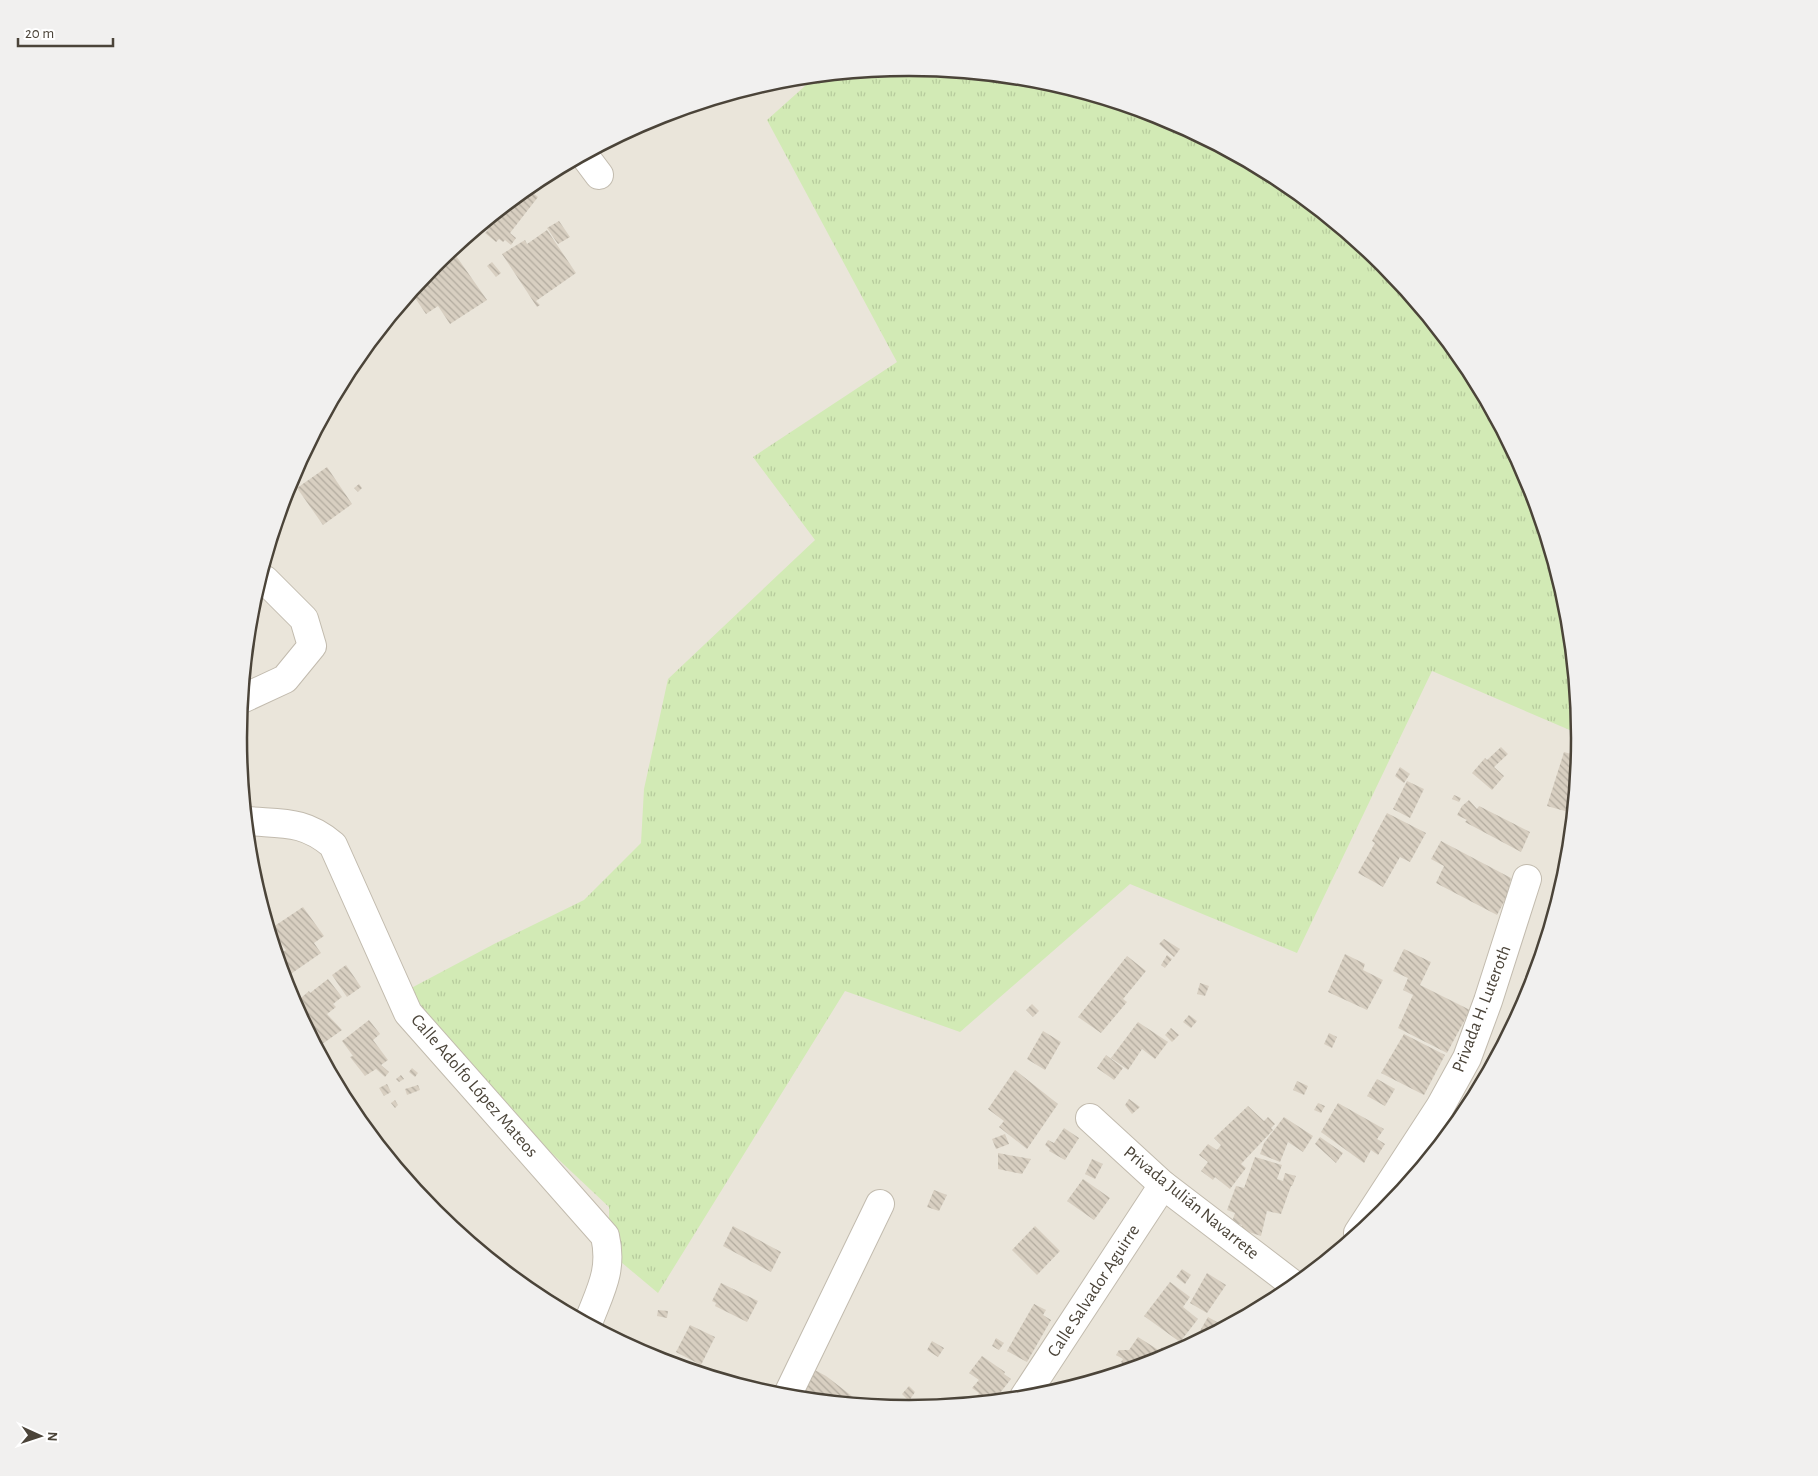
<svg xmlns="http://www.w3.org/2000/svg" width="1818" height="1476" viewBox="0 0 1818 1476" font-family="'Alegreya Sans',sans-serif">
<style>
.residential{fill:#eae5da}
.grass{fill:url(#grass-tufts)}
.building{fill:url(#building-back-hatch)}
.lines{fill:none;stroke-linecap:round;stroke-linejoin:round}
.minor-casing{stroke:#c2bbae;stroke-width:30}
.minor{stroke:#fff;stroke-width:28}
.labels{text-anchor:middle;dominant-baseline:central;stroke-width:5;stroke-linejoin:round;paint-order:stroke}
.street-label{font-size:18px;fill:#4b4439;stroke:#fff}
.rim{fill:none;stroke:#4b4439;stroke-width:2.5}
</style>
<defs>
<pattern id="grass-tufts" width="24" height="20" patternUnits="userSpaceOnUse" patternTransform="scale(1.25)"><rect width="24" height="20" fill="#d2eab5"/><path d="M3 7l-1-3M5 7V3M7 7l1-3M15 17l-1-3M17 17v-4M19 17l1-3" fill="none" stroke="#b6ca9c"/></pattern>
<pattern id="building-back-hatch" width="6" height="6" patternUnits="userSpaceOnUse" patternTransform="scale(1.25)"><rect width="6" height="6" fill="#d8cfc1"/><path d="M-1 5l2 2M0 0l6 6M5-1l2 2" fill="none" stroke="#b1aa9e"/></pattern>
</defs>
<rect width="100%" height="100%" fill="#f6f3ec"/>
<circle class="residential" cx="909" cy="738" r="668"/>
<polygon class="grass" points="909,68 1040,80 1166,119 1282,181 1383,264 1467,366 1529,482 1567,607 1579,734 1432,671 1297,953 1130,884 960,1032 845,991 658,1293 609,1252 609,1207 444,1052 400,994 496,943 584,900 641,843 644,789 668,679 815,540 753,457 897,362 767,120 815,77"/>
<g class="building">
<polygon points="656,118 641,130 638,126 653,118"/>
<polygon points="527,188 538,197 510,233 516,238 511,245 505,240 503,242 499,239 496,242 485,233 488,230 482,226"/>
<polygon points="559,221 570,237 558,244 547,228"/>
<polygon points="547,230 576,273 536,301 540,305 537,307 502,254 525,240 527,244"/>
<polygon points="472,233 474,235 464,243 463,241"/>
<polygon points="452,250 487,300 450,324 438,306 426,314 411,292 435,264"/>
<polygon points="492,262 501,273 496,277 487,266"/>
<polygon points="376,335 380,337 375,346 370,344"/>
<polygon points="327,467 352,504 323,525 297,488"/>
<polygon points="359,484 362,488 358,492 354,488"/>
<polygon points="1501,747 1508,754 1494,767 1504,776 1492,790 1472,773 1485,758 1487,760"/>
<polygon points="1564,752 1578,756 1572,813 1547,806"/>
<polygon points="1400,767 1410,774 1404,783 1395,776"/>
<polygon points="1407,781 1424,789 1410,818 1393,809"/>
<polygon points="1454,795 1461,798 1459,802 1452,799"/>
<polygon points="1469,800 1477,809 1479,806 1530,832 1521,852 1465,822 1467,820 1457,815 1462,806"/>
<polygon points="1387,813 1426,833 1410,862 1400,857 1383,887 1358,873 1375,843 1372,841"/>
<polygon points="1441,841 1511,878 1507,896 1497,915 1436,883 1444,866 1431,859"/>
<polygon points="303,907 324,936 314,943 321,953 285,978 274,945 281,953 286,950 270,929"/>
<polygon points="1164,939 1180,949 1174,957 1159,944"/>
<polygon points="1404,949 1431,962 1420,985 1470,1010 1447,1053 1398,1028 1413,995 1403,990 1408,978 1393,971"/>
<polygon points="1345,954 1365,964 1363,970 1383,980 1367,1010 1328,992"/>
<polygon points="1167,955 1172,959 1165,968 1161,965"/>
<polygon points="1127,956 1146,971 1123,999 1127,1002 1101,1033 1078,1017"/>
<polygon points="346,965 361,987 347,997 332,975"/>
<polygon points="328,979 342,997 333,1004 336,1007 327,1014 342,1030 318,1047 294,1004 309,991 310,993"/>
<polygon points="1200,983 1209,986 1205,996 1197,994"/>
<polygon points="1032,1004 1039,1011 1033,1017 1026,1010"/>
<polygon points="1189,1015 1197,1021 1191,1028 1183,1022"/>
<polygon points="369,1020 380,1034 373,1040 388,1060 381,1065 389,1072 385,1077 376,1069 365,1076 350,1057 353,1056 342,1041"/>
<polygon points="1138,1022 1168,1042 1155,1059 1142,1049 1128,1070 1111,1058"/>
<polygon points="1171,1028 1179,1035 1172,1042 1165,1035"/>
<polygon points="1043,1031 1061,1042 1045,1070 1027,1059"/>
<polygon points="1329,1033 1337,1037 1332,1048 1324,1044"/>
<polygon points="1404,1034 1445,1055 1424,1095 1381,1073"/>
<polygon points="1106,1055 1123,1068 1114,1080 1097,1068"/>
<polygon points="412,1068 418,1073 415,1077 409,1072"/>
<polygon points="1015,1070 1058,1104 1027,1149 999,1127 1004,1121 988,1109"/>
<polygon points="401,1075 404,1079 399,1082 396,1079"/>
<polygon points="1377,1079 1395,1089 1385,1106 1367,1096"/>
<polygon points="1297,1081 1308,1086 1304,1095 1293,1090"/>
<polygon points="387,1084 391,1092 384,1096 379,1088"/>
<polygon points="418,1085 420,1090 407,1095 405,1089"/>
<polygon points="1129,1099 1140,1107 1132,1114 1125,1105"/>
<polygon points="395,1100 398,1105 395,1108 391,1103"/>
<polygon points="1318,1103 1325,1106 1321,1113 1314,1110"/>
<polygon points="1338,1103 1384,1129 1377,1139 1385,1144 1378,1155 1371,1150 1364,1163 1321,1132"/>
<polygon points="1248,1106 1264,1121 1268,1117 1275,1124 1271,1128 1273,1130 1241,1164 1246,1168 1230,1189 1215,1177 1213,1180 1201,1171 1208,1162 1199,1155 1208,1144 1217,1150 1221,1145 1214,1138"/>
<polygon points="1284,1117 1313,1136 1303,1152 1288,1142 1280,1162 1260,1154 1264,1143"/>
<polygon points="1064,1128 1079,1138 1065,1160 1049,1151 1050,1149 1045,1145 1048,1140 1054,1143"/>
<polygon points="1005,1134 1009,1144 996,1149 992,1139"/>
<polygon points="1320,1137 1343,1153 1336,1163 1315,1144"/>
<polygon points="998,1153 1031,1159 1022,1174 998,1169"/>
<polygon points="1255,1157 1282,1165 1277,1179 1283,1181 1285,1173 1296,1176 1292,1186 1291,1186 1281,1214 1267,1211 1261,1236 1240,1229 1242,1225 1232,1222 1235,1213 1227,1210 1236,1186 1244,1188"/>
<polygon points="1092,1159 1103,1164 1095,1179 1085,1174"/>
<polygon points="1083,1179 1110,1198 1094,1220 1067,1201"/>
<polygon points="934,1190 947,1195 939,1211 927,1207"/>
<polygon points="733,1226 781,1252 771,1272 723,1246"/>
<polygon points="1035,1226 1060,1251 1037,1275 1012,1250"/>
<polygon points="1182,1269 1191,1275 1185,1284 1176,1277"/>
<polygon points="1207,1273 1226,1285 1207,1313 1190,1303"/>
<polygon points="1170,1282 1190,1297 1183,1307 1198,1319 1180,1342 1144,1316"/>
<polygon points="721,1283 758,1301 747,1322 715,1306 716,1303 712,1301"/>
<polygon points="1034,1304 1046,1310 1043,1315 1051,1320 1027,1362 1007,1351"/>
<polygon points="658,1310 668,1311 667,1318 657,1316"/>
<polygon points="1208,1317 1224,1326 1193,1343 1197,1336"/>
<polygon points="690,1325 715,1337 701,1365 676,1352"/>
<polygon points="1138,1337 1160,1351 1162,1347 1172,1354 1130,1368 1121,1362 1123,1359 1116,1355 1119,1350 1129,1350"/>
<polygon points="996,1338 1004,1343 999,1350 992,1346"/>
<polygon points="932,1341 944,1348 938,1357 927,1350"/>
<polygon points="982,1356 1005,1372 1004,1374 1011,1379 996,1398 995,1397 992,1400 982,1401 976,1397 979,1393 972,1388 979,1380 969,1373"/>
<polygon points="796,1360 826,1376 857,1400 854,1403 811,1399 802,1392"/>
<polygon points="909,1386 915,1392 909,1401 902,1394"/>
</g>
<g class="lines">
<g class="minor-casing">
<g id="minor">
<polyline points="584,155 599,175"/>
<polyline points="242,699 285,679 312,646 304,619 265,580"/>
<path d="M247,821C282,824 304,820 333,845L408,1013L605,1236C613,1271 600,1291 588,1323"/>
<polyline points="1090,1118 1163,1185 1294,1285"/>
<polyline points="1358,1233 1440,1107 1467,1058 1488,1001 1527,879"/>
<polyline points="787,1396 880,1204"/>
<polyline points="1024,1397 1163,1185"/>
</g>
</g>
<use href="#minor" class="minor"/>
</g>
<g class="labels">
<g class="street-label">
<text transform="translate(1482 1009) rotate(-69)">Privada H. Luteroth</text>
<text transform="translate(474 1086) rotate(49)">Calle Adolfo López Mateos</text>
<text transform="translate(1191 1203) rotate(39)">Privada Julián Navarrete</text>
<text transform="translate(1094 1291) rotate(-57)">Calle Salvador Aguirre</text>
</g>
</g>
<path d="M0 0H1818V1476H0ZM247 738a662 662 0 1 1 1324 0a662 662 0 1 1-1324 0Z" fill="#f1f0ef" fill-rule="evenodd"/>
<path class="rim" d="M247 738a662 662 0 1 1 1324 0a662 662 0 1 1-1324 0Z"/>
<g transform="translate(40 1436) rotate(93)" stroke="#ffffff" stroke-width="4" paint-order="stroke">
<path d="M0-4L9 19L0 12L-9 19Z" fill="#4b4439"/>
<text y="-8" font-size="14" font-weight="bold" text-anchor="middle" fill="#4b4439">N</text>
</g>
<path d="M18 38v8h95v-8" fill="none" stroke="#4b4439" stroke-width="2.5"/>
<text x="25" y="38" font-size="15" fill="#4b4439" stroke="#ffffff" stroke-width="4" paint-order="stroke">20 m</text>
</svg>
